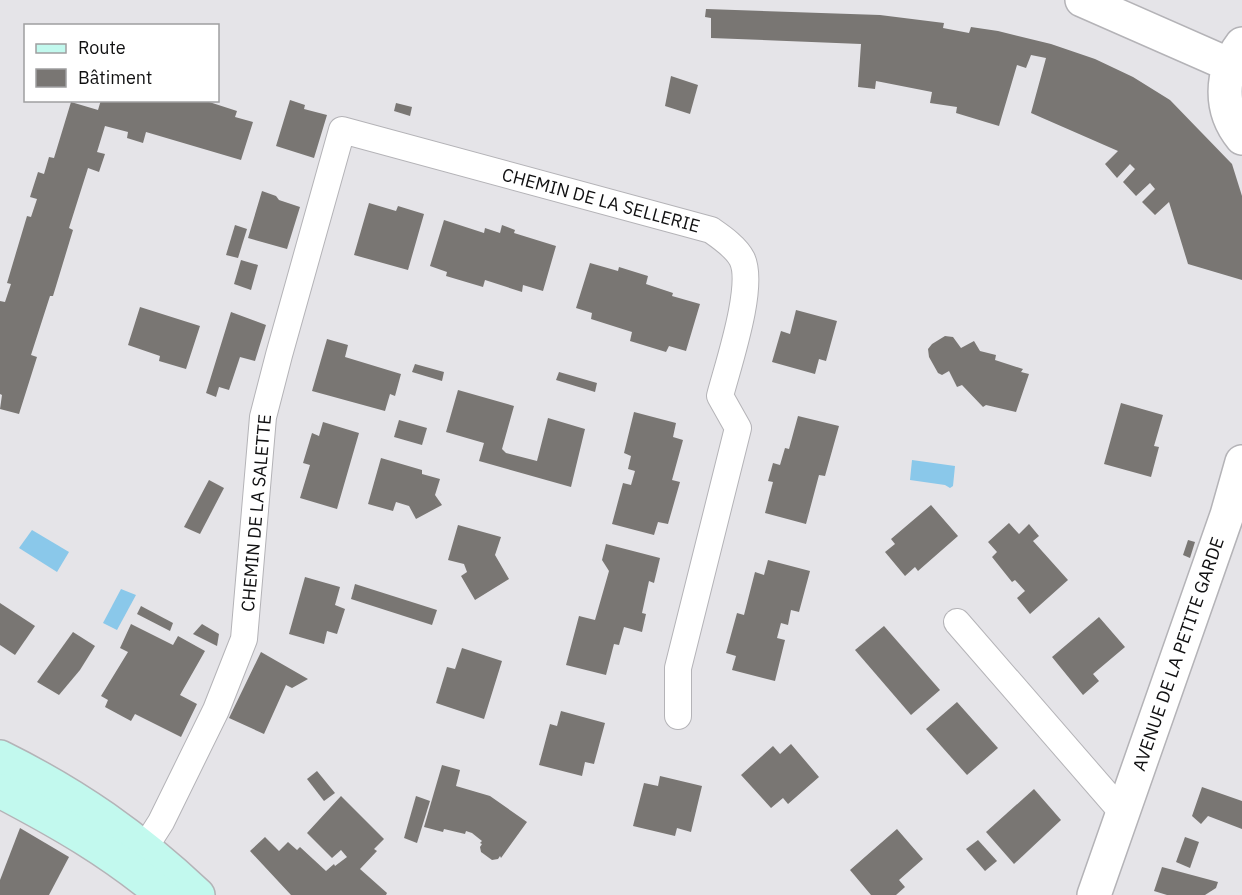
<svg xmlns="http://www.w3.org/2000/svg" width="1242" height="895" viewBox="0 0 1242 895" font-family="'IBM Plex Sans',sans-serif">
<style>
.water{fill:#8ac8ea}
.building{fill:#797673}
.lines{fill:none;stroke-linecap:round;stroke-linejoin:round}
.minor-casing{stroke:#b4b3b7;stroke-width:28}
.tertiary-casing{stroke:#b4b3b7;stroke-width:36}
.secondary-casing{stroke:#b4b3b7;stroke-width:36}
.minor{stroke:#fff;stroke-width:26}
.tertiary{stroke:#fff;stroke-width:33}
.secondary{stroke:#c2f9ee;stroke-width:33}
.labels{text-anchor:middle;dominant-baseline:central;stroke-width:5;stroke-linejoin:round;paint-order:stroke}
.street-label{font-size:18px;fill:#101011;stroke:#fff}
</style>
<rect width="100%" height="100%" fill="#e5e4e8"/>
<g class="water">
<polygon points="912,460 955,466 953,486 950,488 945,485 910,480"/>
<polygon points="32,530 69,552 57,572 19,548"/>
<polygon points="121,589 136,595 117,630 103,623"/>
</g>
<g class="building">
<polygon points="706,9 880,15 944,23 943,28 969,33 971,27 998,31 1051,44 1095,59 1133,77 1170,100 1232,164 1242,196 1242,280 1188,264 1169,202 1155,215 1142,202 1155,189 1150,183 1136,196 1123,182 1135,169 1130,164 1117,178 1105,164 1118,151 1031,113 1046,58 1031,55 1026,68 1017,65 999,126 956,113 957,107 930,103 932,92 876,81 875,89 858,87 861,44 711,38 711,18 705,17"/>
<polygon points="671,76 698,85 690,114 665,106"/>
<polygon points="101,100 203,100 237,111 235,117 253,122 241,160 146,132 143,143 127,138 128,132 105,126 97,152 105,154 99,172 88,168 69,228 73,230 53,296 50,296 31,355 37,357 19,414 0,409 2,395 0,394 0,301 5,302 11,284 7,283 27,216 31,217 37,199 30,197 38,172 44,174 49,157 54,158 71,102 98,110"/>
<polygon points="290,100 305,105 304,109 327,115 314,158 276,146"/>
<polygon points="396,103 412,107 410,116 394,111"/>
<polygon points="262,191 276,196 279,200 300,207 287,249 248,238"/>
<polygon points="369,203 396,211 398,206 424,214 408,270 354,255"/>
<polygon points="444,220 484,233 485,228 500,233 502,225 515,230 514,233 556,246 543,291 523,285 522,292 485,280 483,287 446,276 447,272 430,266"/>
<polygon points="235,225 247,229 238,258 226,255"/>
<polygon points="241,260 258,265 251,290 234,284"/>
<polygon points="590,263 618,271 619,267 648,276 646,284 673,293 672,296 700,304 686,351 669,346 666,352 630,341 632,332 591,319 592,313 576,308"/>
<polygon points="140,307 200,326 186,369 159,361 160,356 128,345"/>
<polygon points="796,310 837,321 826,361 819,359 815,374 772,362 781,331 790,334"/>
<polygon points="231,312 266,325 255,361 240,357 229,390 219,387 216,397 206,393"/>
<polygon points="945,336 953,337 961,348 974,341 980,351 996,355 995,360 1023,369 1021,372 1029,374 1016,412 986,405 983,407 962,385 957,387 949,371 942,375 938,373 929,357 928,349 932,344"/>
<polygon points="327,339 348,345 345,357 401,374 395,396 390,394 385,411 312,391"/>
<polygon points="415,364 444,372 442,381 412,372"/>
<polygon points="559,372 597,383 595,392 556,380"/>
<polygon points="458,390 514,406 502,449 506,453 537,461 548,418 585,429 571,487 479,461 484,443 446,432"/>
<polygon points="1121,403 1163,415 1154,446 1159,447 1151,477 1104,464"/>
<polygon points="634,412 676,423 673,437 683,440 672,480 680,482 668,524 658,522 654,535 612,524 623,483 631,485 635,471 628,469 631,456 624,453"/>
<polygon points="798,416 839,426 825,476 819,475 806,524 765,513 773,482 768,481 773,463 780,465 785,448 789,449"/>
<polygon points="399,420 427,428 422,445 394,437"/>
<polygon points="323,422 359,433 337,509 300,498 310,465 303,463 312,433 319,436"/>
<polygon points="381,458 422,470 422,474 440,479 435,495 442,505 416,519 409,506 396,502 393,511 368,504"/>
<polygon points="209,480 224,488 200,534 184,527"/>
<polygon points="931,505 958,536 918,571 915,567 905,576 885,552 895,544 891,539"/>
<polygon points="1009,523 1019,534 1029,524 1039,536 1033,541 1068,580 1030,614 1017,598 1025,591 1015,580 1012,582 992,557 997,552 988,542"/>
<polygon points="458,525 501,537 495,555 509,579 475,600 461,576 467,572 464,564 448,560"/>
<polygon points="1188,540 1195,542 1190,558 1183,555"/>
<polygon points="606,544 660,558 654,583 649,581 642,613 646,614 642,632 624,627 619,645 614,644 606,675 566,665 579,616 595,620 609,571 602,560"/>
<polygon points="768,560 810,571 799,612 791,610 788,625 781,623 777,638 785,640 775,681 732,670 736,656 726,653 737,613 744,615 755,572 764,575"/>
<polygon points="305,577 340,587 335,605 345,609 337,634 327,631 324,644 289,634"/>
<polygon points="355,584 437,610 432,625 351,599"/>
<polygon points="0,603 35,626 15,655 0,645"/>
<polygon points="141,606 173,623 170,631 137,614"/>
<polygon points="1099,617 1125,647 1093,674 1099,681 1083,695 1052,657"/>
<polygon points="131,624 173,645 178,636 205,651 180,695 197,704 181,737 135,714 131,721 105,707 108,700 101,696 128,652 120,648"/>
<polygon points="202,624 219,634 217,646 193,634"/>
<polygon points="884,626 940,690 911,715 855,650"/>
<polygon points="73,632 95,646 80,670 59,695 37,682"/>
<polygon points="462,648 502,661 484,719 436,703 447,667 455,669"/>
<polygon points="261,652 308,679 292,688 286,685 264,734 229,718"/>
<polygon points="957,702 998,748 967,775 926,729"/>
<polygon points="561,711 605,723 594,764 585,762 582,776 539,765 550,724 557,726"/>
<polygon points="791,744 819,777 788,804 783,798 771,808 741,775 773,746 780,754"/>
<polygon points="442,765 460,770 456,786 490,796 527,822 501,858 500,856 498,859 492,860 481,852 480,847 482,844 480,843 482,841 472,833 466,831 465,834 444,829 443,832 424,827"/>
<polygon points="317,771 335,793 324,801 307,779"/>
<polygon points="660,776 702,786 691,832 677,828 675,836 633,826 644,783 658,786"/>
<polygon points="1202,787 1242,801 1242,829 1208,816 1201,824 1192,816"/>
<polygon points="1034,789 1061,820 1014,864 986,832"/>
<polygon points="341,796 384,839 374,849 377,851 360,869 387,893 386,895 291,895 250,851 265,837 279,851 288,842 297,850 300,847 326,871 334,864 335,866 347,857 341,850 332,858 307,833"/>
<polygon points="416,796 430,801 417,843 404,838"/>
<polygon points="20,828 69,857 49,895 0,895 0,880"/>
<polygon points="897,829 923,859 899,880 905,887 896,895 871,895 850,870"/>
<polygon points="1185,837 1199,842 1190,868 1176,862"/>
<polygon points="978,840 997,861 985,871 966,849"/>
<polygon points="1162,867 1218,882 1216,888 1205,895 1167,895 1154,891"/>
</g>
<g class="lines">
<g class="minor-casing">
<g id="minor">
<polyline points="957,622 1122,812"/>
<path d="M145,847L161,822L216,710L244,639L263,417L279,355L342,130L711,230C721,237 736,247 742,259C755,286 728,365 720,396L738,428L678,668V716"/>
</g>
</g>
<g class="tertiary-casing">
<g id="tertiary">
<polyline points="1082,0 1230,65"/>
<path d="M1242,44C1220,73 1219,110 1242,138"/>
<polyline points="1094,895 1227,515 1242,462"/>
</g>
</g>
<g class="secondary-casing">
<g id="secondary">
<path d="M0,757C77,795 135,836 198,895"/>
<path d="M0,791C61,823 110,851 163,895"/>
</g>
</g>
<use href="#minor" class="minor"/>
<use href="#tertiary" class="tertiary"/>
<use href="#secondary" class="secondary"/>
</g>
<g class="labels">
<g class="street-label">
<text transform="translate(601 200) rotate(15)">CHEMIN DE LA SELLERIE</text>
<text transform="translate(256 513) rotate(-85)">CHEMIN DE LA SALETTE</text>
<text transform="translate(1178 654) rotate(-71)">AVENUE DE LA PETITE GARDE</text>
</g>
</g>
<rect x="24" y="24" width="195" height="78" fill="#ffffff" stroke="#9f9fa0" stroke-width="1.5"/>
<rect x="36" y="44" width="30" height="9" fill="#c2f9ee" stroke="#9f9fa0" stroke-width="1.5"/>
<text x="78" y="54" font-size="18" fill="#101011">Route</text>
<rect x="36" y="69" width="30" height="18" fill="#797673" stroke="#9f9fa0" stroke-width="1.5"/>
<text x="78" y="84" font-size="18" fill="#101011">Bâtiment</text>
</svg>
